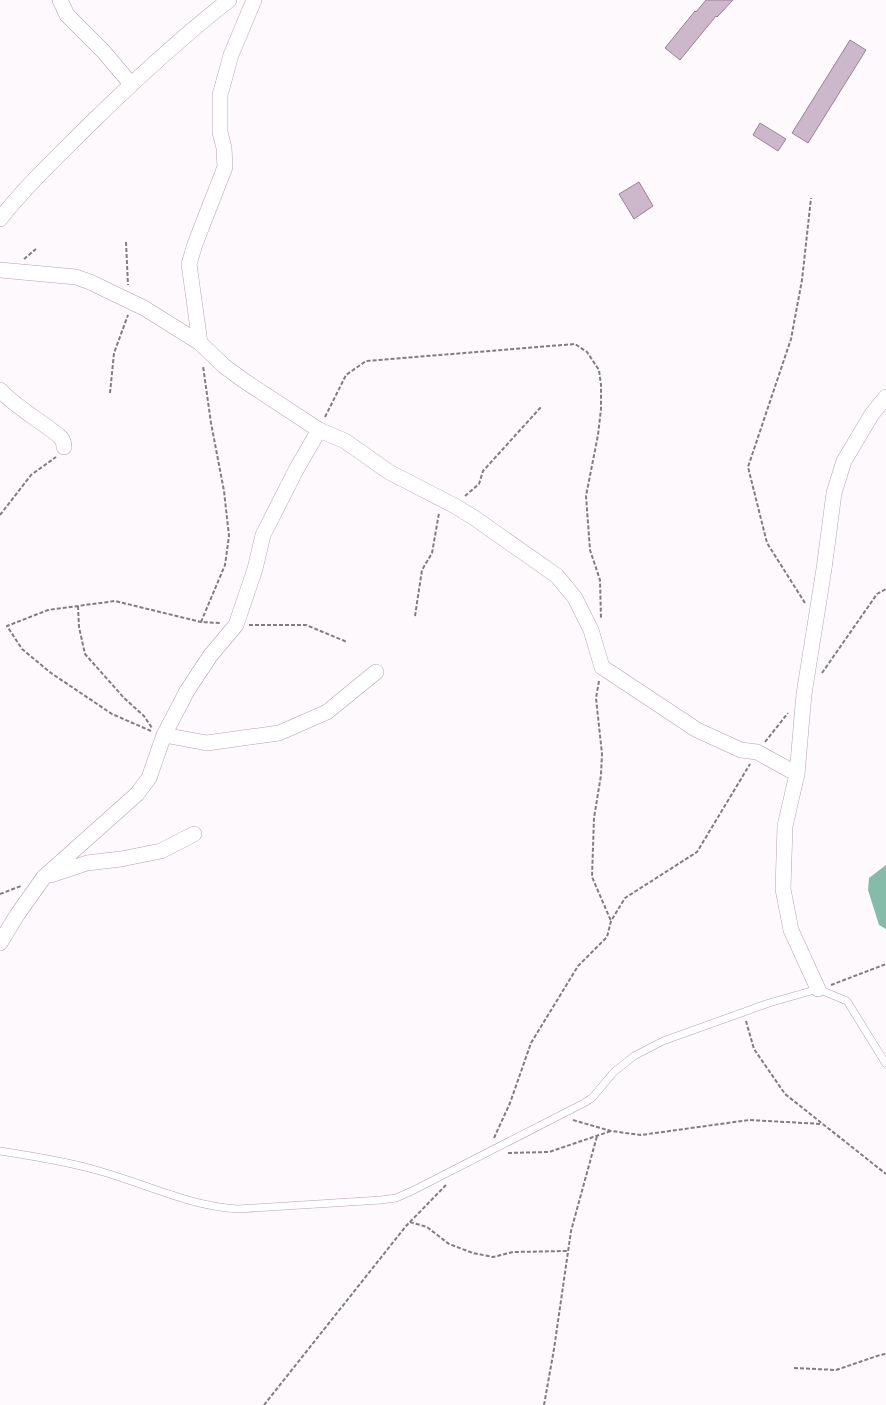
<svg xmlns="http://www.w3.org/2000/svg" width="886" height="1405" font-family="'DM Sans',sans-serif">
<rect width="100%" height="100%" fill="#fef9fd"/>
<path fill="#85bba9" d="M886,865V929L879,925L868,890L869,878Z"/>
<path fill="#ccb7cb" stroke="#978396" d="M706,0H733L717,17L716,16L680,60L665,48L695,11L696,12Z
M850,40L866,50L808,143L792,133Z
M760,123L786,139L778,151L753,135Z
M639,182L653,206L634,219L619,194Z"/>
<g fill="none" stroke-linecap="round" stroke-linejoin="round">
<g stroke="#b6a2b5" stroke-width="8">
<path id="lane" d="M0,1151C32,1156 65,1161 96,1170C144,1183 188,1206 238,1209L381,1200L396,1198L412,1191L584,1103L592,1098L614,1072L634,1056L663,1041L769,1003L818,989L847,1001L886,1064"/>
</g>
<g stroke="#b6a2b5" stroke-width="16">
<path id="street" d="M60,0L67,15L103,51L131,84
M0,219C26,186 58,156 88,126C133,82 179,39 229,0
M0,270L76,277L90,282L144,308L200,343L224,366L243,380L319,430L345,441L389,472L455,506L473,517L557,576L575,598L591,630L602,667L697,730L741,750L757,752L797,774
M200,343L189,264L195,244L225,167L224,148L220,132V95L231,55L254,0
M0,390C18,409 40,420 59,436C63,439 64,443 64,447
M164,735L207,743L279,733L327,712L376,672
M51,875L87,863L121,859L161,851L194,834
M0,943L17,915L44,877L137,794L149,778L164,735L187,691L210,656L236,625L255,569L263,535L296,470L319,430
M818,989L791,930L783,889L785,826L797,774L804,694L824,569L834,493L844,461L872,414L886,397"/>
</g>
<path stroke="#827c81" stroke-width="2" stroke-dasharray="4 2" stroke-linecap="butt" d="M126,242L128,285
M24,259L36,249
M110,393L114,353L128,315
M325,417L346,375L366,361L575,344L587,352L599,370L601,385V409L598,435L586,496L590,550L600,580L601,619
M465,496L479,484L483,471L541,407
M0,515L31,475L56,457
M805,603L767,543L748,467L791,339L802,280L811,198
M78,606L79,627L85,654L124,698L144,716L152,728
M415,616L422,570L432,553L439,513
M201,622L225,565L229,536L224,491L211,423L203,366
M249,625H306L347,642
M822,673L877,594L886,589
M599,681L596,698L602,754L601,775L594,818L592,877L611,921
M151,731L112,714L51,673L22,649L7,626L48,610L115,601L201,622L221,623
M765,742L788,713
M0,894L21,886
M831,985L886,964
M746,1021L754,1049L785,1094L886,1174
M573,1120L611,1131L641,1135L749,1120L822,1124
M494,1138L510,1103L531,1043L578,966L607,937L611,921L625,898L697,852L750,764
M508,1153L549,1152L611,1131
M410,1222L427,1227L449,1244L473,1253L493,1257L513,1252L567,1251
M794,1368L836,1370L880,1355L886,1354
M264,1405L406,1226L446,1185
M544,1405L554,1349L571,1231L597,1136"/>
<use href="#lane" stroke="#fff" stroke-width="7"/>
<use href="#street" stroke="#fff" stroke-width="15"/>
</g>
</svg>
